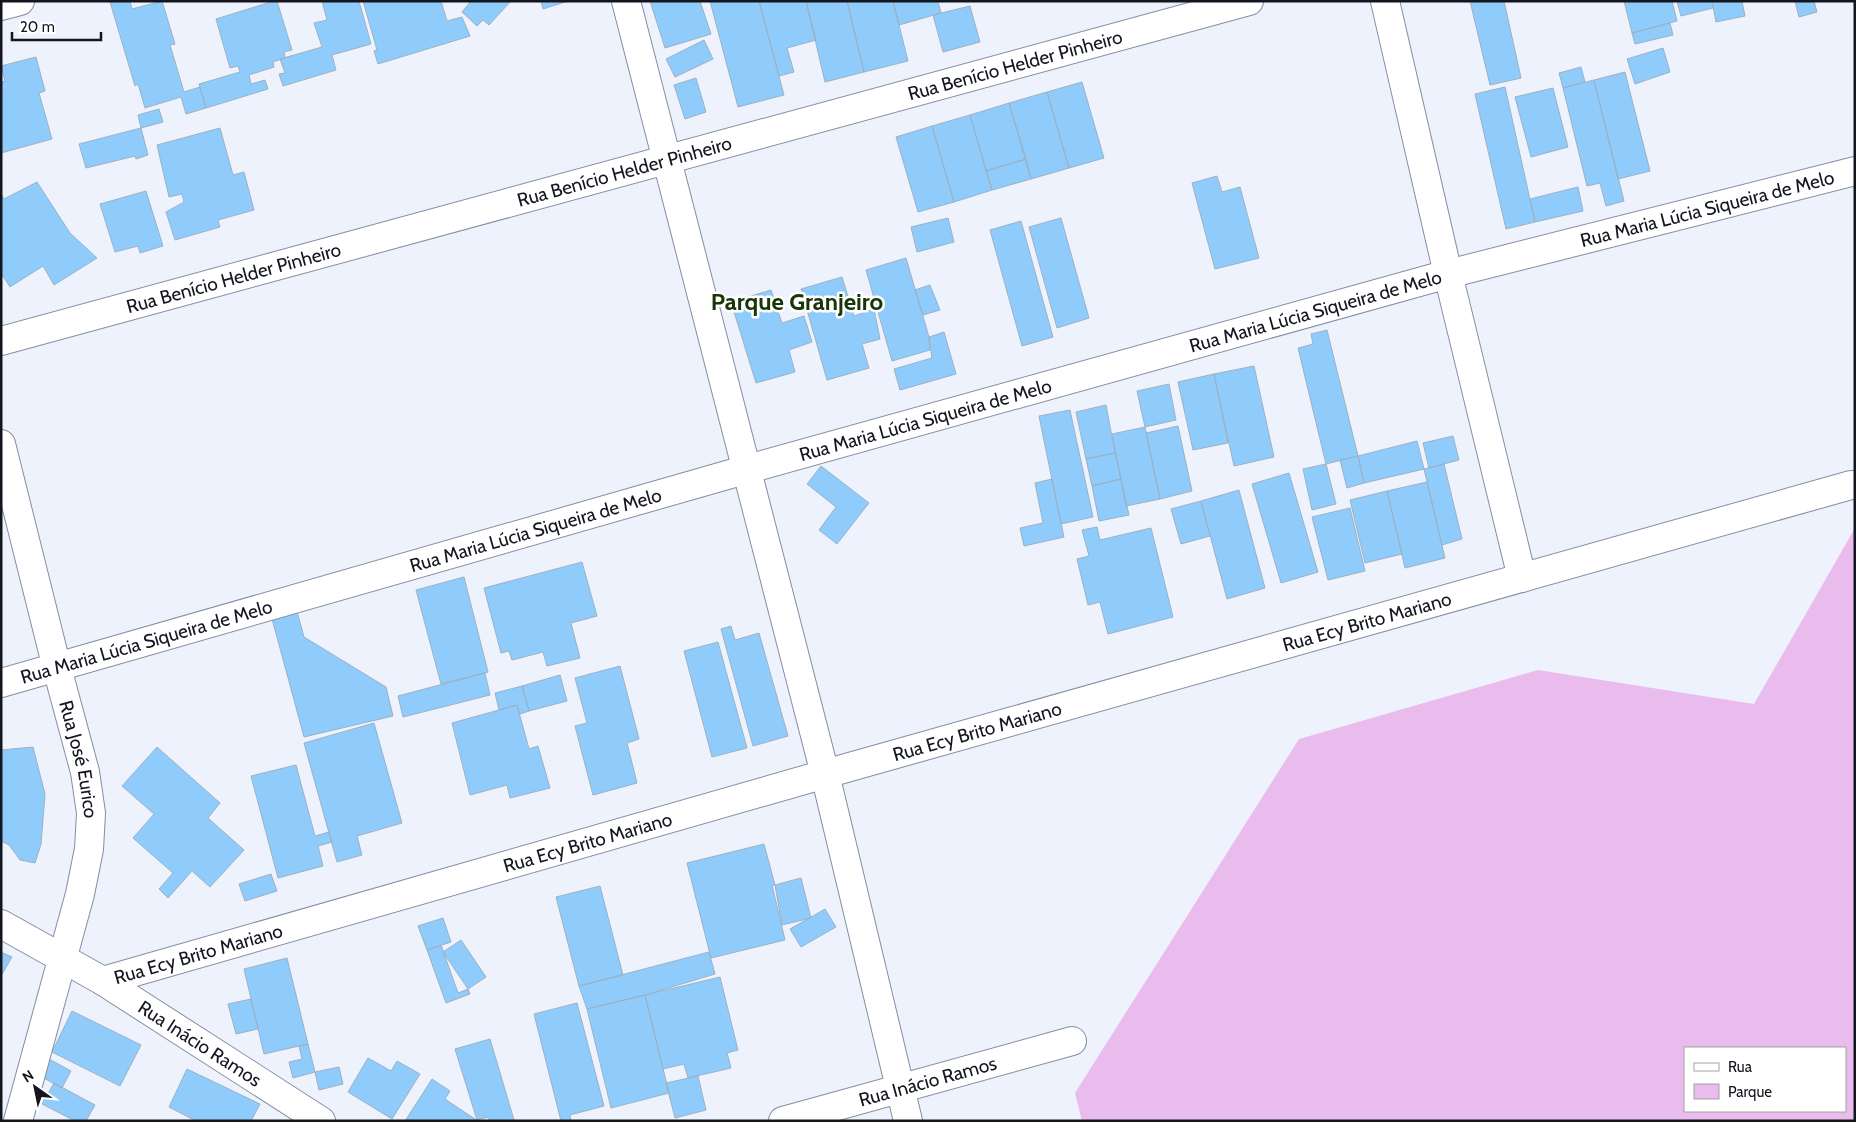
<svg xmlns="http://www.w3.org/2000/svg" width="1856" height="1122" font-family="Cabin,sans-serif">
<rect width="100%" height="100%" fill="#eef2fc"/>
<path fill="#eabbed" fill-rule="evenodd" d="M1855,528V1121H1082L1075,1093L1299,739L1538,670L1754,704ZM1685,1048H1845V1111H1685Z"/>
<path fill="#90ccfb" stroke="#9bb1c3" d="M130,1L132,9L162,1L175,44L170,45L184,92L200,87L206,108L186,114L181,97L145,108L138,84L135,86L110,2Z
M274,1H277L292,50L284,52L285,58L273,62L274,67L249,75L251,84L265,80L268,89L206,108L199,84L240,72L238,66L230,68L216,19Z
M322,1H359L371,44L332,55L336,70L283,86L279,74L285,73L280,59L322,47L314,23L327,20Z
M363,1H441L447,21L462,17L470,36L378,64L374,51L377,50Z
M511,1L489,25L483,20L477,26L462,12L471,1Z
M541,1H568L543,9Z
M650,1H700L711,34L665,48Z
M710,1H759L784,95L738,107Z
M759,1H806L816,40L787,48L794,72L779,76Z
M806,1H847L864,72L825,82Z
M847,1H893L908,61L864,72Z
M893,1H938L941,13L899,25Z
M1470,1H1504L1521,78L1490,85Z
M1624,1H1672L1677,21L1632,33Z
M1677,1H1712L1713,8L1681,16Z
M1712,1H1742L1745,16L1716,22Z
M1795,1H1814L1817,12L1799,17Z
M970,6L980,42L943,52L933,15Z
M1670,23L1673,35L1635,44L1632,33Z
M704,40L713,59L675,77L666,59Z
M1663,48L1670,72L1635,84L1627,59Z
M36,57L45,91L39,93L52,139L1,153V82L5,81L1,66Z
M1581,67L1585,82L1563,88L1559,73Z
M1625,72L1650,171L1618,179L1594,80Z
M696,78L706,112L685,119L674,85Z
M1594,80L1624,201L1606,206L1600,183L1587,186L1563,88Z
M1082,82L1104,158L1069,168L1047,92Z
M1505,87L1535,222L1506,229L1475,94Z
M1553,88L1568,147L1531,157L1515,97Z
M1047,92L1069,168L1031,179L1009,103Z
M1009,103L1026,159L986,171L970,115Z
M159,109L163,122L141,128L138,115Z
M970,115L992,190L954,202L932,126Z
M932,126L954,202L918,212L896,137Z
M141,128L148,155L136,159L135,156L86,168L79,144Z
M220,128L233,175L244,172L254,210L218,220L220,227L175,240L166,212L184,202L182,194L169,197L157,145Z
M1026,159L1031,179L992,190L986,171Z
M1217,176L1222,192L1240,187L1259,258L1215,269L1192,183Z
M37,182L70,233L97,258L54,285L43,266L10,287L1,273V194L4,199Z
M1578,187L1583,211L1535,222L1530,199Z
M146,191L163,246L140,253L138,246L115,252L100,204Z
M948,218L954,242L917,252L911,227Z
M1061,218L1089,318L1057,328L1029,227Z
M1021,221L1053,337L1022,346L990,230Z
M906,258L929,337L930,350L892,361L866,270Z
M842,277L854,316L874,309L880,339L862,344L869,368L827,380L801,289Z
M930,285L940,310L923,315L915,290Z
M771,290L782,323L804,316L812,342L789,350L795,372L756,383L731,302Z
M1327,330L1358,456L1326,464L1298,348L1313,344L1311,334Z
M944,332L956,374L900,390L894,369L932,358L929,337Z
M1254,366L1274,457L1234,466L1214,374Z
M1214,374L1228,443L1193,450L1178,382Z
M1169,384L1176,420L1145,427L1137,391Z
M1106,405L1115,453L1086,459L1076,412Z
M1070,410L1093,517L1061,524L1039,416Z
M1178,426L1192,491L1160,499L1146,433Z
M1145,427L1160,499L1126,506L1112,434Z
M1453,436L1459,460L1429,468L1423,443Z
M1417,441L1424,469L1364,483L1358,456Z
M1115,453L1121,479L1092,486L1086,459Z
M1358,456L1364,483L1347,488L1340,460Z
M1326,464L1336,504L1312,510L1303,469Z
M1444,464L1462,539L1442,545L1424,469Z
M821,466L869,503L837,544L819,530L836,507L807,484Z
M1289,473L1318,572L1281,583L1252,484Z
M1052,479L1064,537L1024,546L1020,528L1043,523L1035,483Z
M1121,479L1129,515L1099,521L1092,486Z
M1427,482L1445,558L1405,568L1387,491Z
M1239,490L1265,588L1227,599L1201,501Z
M1387,491L1402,554L1365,563L1350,500Z
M1201,501L1210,536L1181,544L1171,509Z
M1350,508L1365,571L1328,580L1312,517Z
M1097,527L1100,540L1151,528L1173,617L1108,634L1100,602L1088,605L1077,559L1089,556L1082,530Z
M582,562L597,616L571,623L580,658L547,666L543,652L512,660L509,651L501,653L484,588Z
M464,577L488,672L441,684L416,590Z
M296,608L304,637L386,687L393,716L304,737L271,615Z
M731,626L735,640L759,633L788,736L753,746L721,629Z
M718,642L747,748L712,757L684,651Z
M620,666L639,739L627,743L637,783L593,795L575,726L587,723L575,678Z
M485,673L490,695L403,717L398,696Z
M560,675L567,701L529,711L522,686Z
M522,686L529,711L520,714L517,705L499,710L495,693Z
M517,705L529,749L538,746L550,788L510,798L507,785L470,795L452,723Z
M374,723L402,823L357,836L362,855L337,862L304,743Z
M33,747L45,794L41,844L35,863L20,860L9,845L1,841V750Z
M157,747L220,803L208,818L244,850L210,887L192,871L168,898L159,889L173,873L133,838L154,814L122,786Z
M296,765L315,836L329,832L332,842L318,846L323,866L278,878L251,776Z
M764,844L775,885H772L785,940L711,958L687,863Z
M271,874L277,891L245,901L239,884Z
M801,878L811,918L782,925L775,885Z
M600,886L623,975L579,986L556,897Z
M825,909L836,927L801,947L790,929Z
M443,918L451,942L427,950L418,926Z
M461,940L486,977L468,989L443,952Z
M441,945L458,993L468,989L470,994L446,1003L427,950Z
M1,952L12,957L1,976Z
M709,952L715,974L645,995L587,1009L579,986Z
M287,958L308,1044L264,1054L244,969Z
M720,977L738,1050L727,1053L731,1068L688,1078L684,1064L663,1069L645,995Z
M645,995L669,1093L611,1108L587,1009Z
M251,999L258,1029L236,1034L228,1004Z
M577,1003L604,1106L570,1115L571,1121H561L534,1014Z
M72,1011L141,1045L120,1086L52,1052Z
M490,1039L514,1120L512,1121H489V1117L477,1120L455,1049Z
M308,1044L315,1072L293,1078L289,1062L302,1059L299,1046Z
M368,1058L391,1071L397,1061L420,1074L392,1119L348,1092Z
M49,1059L71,1071L62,1088L40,1076Z
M339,1067L343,1084L319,1090L315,1072Z
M187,1069L260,1104L251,1121H196L169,1107Z
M698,1076L706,1110L675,1118L666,1083Z
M432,1079L450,1091L445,1099L478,1121H405Z
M54,1083L95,1105L86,1121H75L42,1104Z"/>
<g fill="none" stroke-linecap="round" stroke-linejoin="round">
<g stroke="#858da4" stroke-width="30">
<g id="street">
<path d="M626,1L825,774L908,1121"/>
<path d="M1385,1L1448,274L1522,578"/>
<path d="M1,6L20,1"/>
<path id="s1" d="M1,341L1249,1"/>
<path id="s2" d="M1,444L57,668L85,772L91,813L89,849L80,894L18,1121"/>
<path id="s3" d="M1,683L748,469L1448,274L1855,171"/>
<path id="s4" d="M1,924L103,981L321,1121"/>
<path id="s5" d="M103,981L825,774L1851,485"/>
<path id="s6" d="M783,1121L1072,1041"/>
</g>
</g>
<use href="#street" stroke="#fff" stroke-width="28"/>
</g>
<g text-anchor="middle" stroke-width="5" stroke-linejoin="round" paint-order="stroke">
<g font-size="19" fill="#13161f" stroke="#fff">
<text dy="7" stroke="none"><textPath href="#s1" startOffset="1051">Rua Benício Helder Pinheiro</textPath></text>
<text dy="7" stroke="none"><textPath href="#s1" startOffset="646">Rua Benício Helder Pinheiro</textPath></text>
<text dy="7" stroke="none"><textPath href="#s3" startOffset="1771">Rua Maria Lúcia Siqueira de Melo</textPath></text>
<text dy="7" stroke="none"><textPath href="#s1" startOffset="241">Rua Benício Helder Pinheiro</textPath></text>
<text dy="7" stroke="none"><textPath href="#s3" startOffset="1366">Rua Maria Lúcia Siqueira de Melo</textPath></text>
<text dy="7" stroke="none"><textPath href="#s3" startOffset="961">Rua Maria Lúcia Siqueira de Melo</textPath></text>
<text dy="7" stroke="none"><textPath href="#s3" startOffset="556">Rua Maria Lúcia Siqueira de Melo</textPath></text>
<text dy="7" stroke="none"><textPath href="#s5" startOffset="1314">Rua Ecy Brito Mariano</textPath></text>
<text dy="7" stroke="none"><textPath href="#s3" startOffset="151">Rua Maria Lúcia Siqueira de Melo</textPath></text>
<text dy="7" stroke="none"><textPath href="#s5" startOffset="909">Rua Ecy Brito Mariano</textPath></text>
<text dy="7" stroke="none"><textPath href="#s2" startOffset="325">Rua José Eurico</textPath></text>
<text dy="7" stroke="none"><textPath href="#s5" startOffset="504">Rua Ecy Brito Mariano</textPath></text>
<text dy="7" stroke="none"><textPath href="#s5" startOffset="99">Rua Ecy Brito Mariano</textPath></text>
<text dy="7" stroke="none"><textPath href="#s4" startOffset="232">Rua Inácio Ramos</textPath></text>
<text dy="7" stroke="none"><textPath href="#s6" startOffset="150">Rua Inácio Ramos</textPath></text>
</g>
<g font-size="24" font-weight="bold" fill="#193606" stroke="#fff">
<text x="797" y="310">Parque Granjeiro</text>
</g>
</g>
<rect width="1856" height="1122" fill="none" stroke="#13161f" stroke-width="5"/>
<rect x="1684" y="1047" width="162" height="65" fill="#ffffff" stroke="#a1a2a5"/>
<rect x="1694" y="1063" width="25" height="8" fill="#ffffff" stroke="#a1a2a5"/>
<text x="1728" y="1072" font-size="15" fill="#13161f">Rua</text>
<rect x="1694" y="1084" width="25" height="15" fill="#eabbed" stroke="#a1a2a5"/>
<text x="1728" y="1097" font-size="15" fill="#13161f">Parque</text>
<g transform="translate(35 1087) rotate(327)" stroke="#ffffff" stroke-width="4" paint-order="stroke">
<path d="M0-4L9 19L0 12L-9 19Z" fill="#13161f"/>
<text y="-8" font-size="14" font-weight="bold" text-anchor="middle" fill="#13161f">N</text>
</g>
<path d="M12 32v8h89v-8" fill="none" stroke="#13161f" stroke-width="2.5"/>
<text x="20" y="32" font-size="15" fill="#13161f" stroke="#ffffff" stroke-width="4" paint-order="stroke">20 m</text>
</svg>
